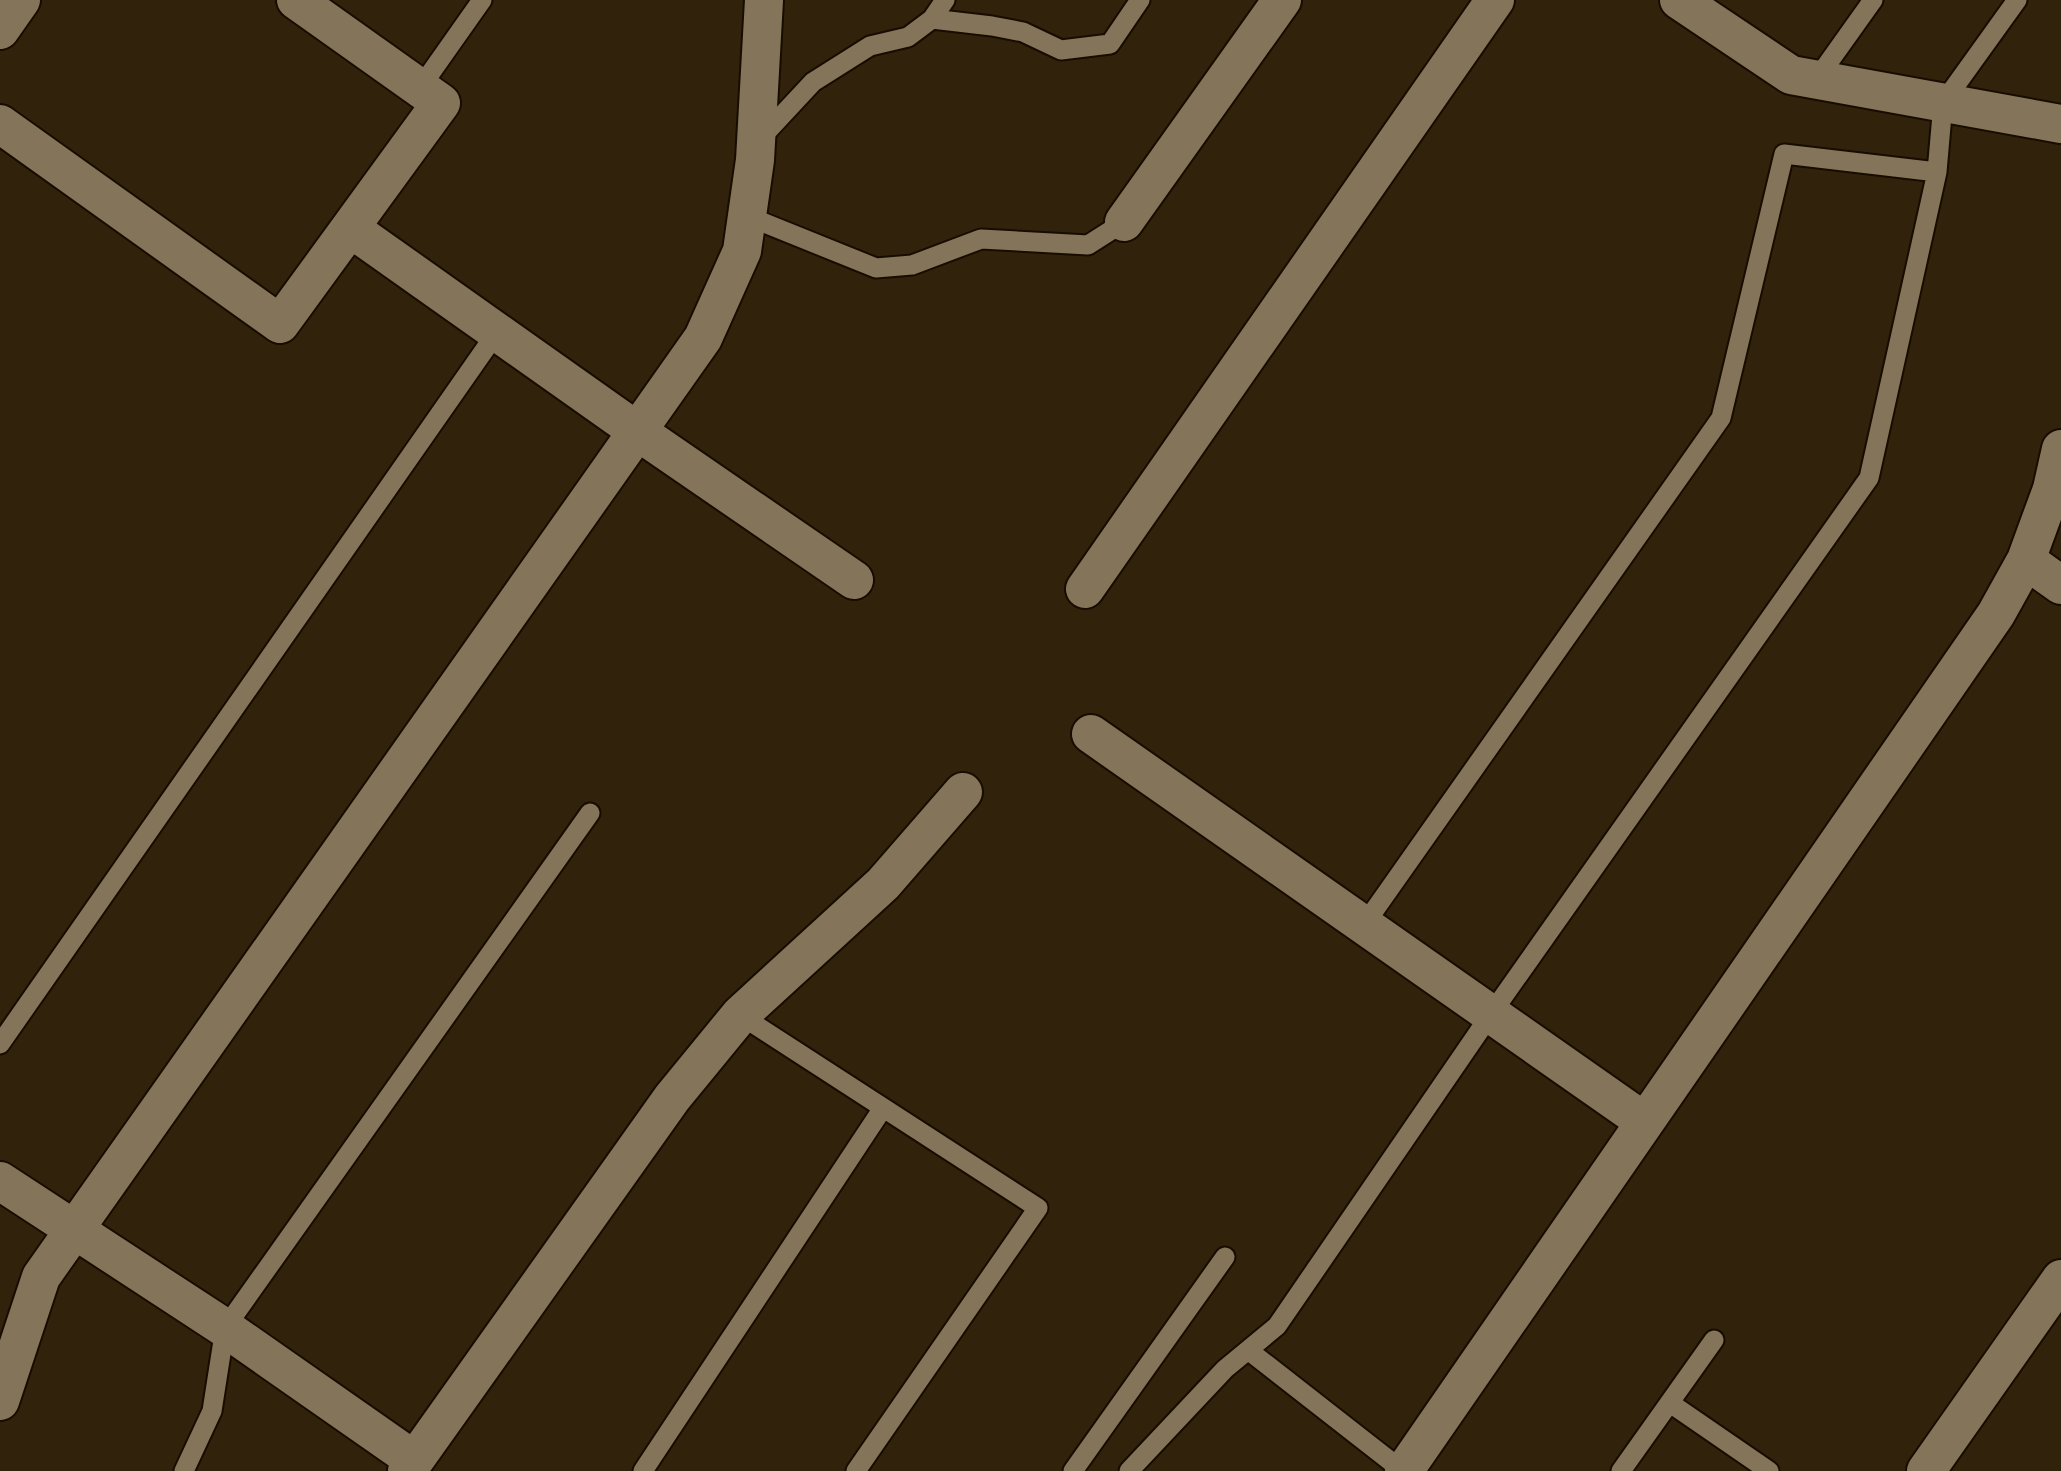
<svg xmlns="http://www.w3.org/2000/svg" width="2061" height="1471" font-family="Helvetica,sans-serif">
<rect width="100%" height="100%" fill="#31230b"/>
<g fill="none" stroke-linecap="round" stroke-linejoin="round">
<g stroke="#180c00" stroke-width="23">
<path id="service" d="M932,19L992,26L1023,32L1061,50L1110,44L1140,0
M1816,80L1873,0
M420,88L482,0
M759,140L813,82L870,46L908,37L932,19L945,0
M747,216L876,268L912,265L981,239L1088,245L1124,222
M1364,925L1721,418L1784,154L1937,172
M740,1015L1038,1208L856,1471
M0,1044L497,332
M1248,1350L1403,1471
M1670,1403L1769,1471
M184,1471L212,1411L225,1328L590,813
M643,1471L883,1108
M1073,1471L1225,1257
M1129,1471L1225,1369L1277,1326L1491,1014L1869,478L1937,172L1943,103L2017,0
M1621,1471L1714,1340"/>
</g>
<g stroke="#180c00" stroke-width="42">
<path id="minor" d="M1679,0L1791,75L2061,124
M0,30L21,0
M0,124L280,324L441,103L296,0
M1124,222L1282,0
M350,228L637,431L854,580
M2026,560L2061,585
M1085,589L1495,0
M1091,734L1645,1122
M0,1181L225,1328L414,1460
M0,1401L41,1277L703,338L742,251L755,160L764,0
M407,1471L672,1098L740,1015L883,884L963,792
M1404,1471L1996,614L2026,560L2052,489L2061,449
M1926,1471L2061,1279"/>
</g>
<use href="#service" stroke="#84745a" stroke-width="19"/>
<use href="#minor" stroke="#84745a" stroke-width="38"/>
</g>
</svg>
